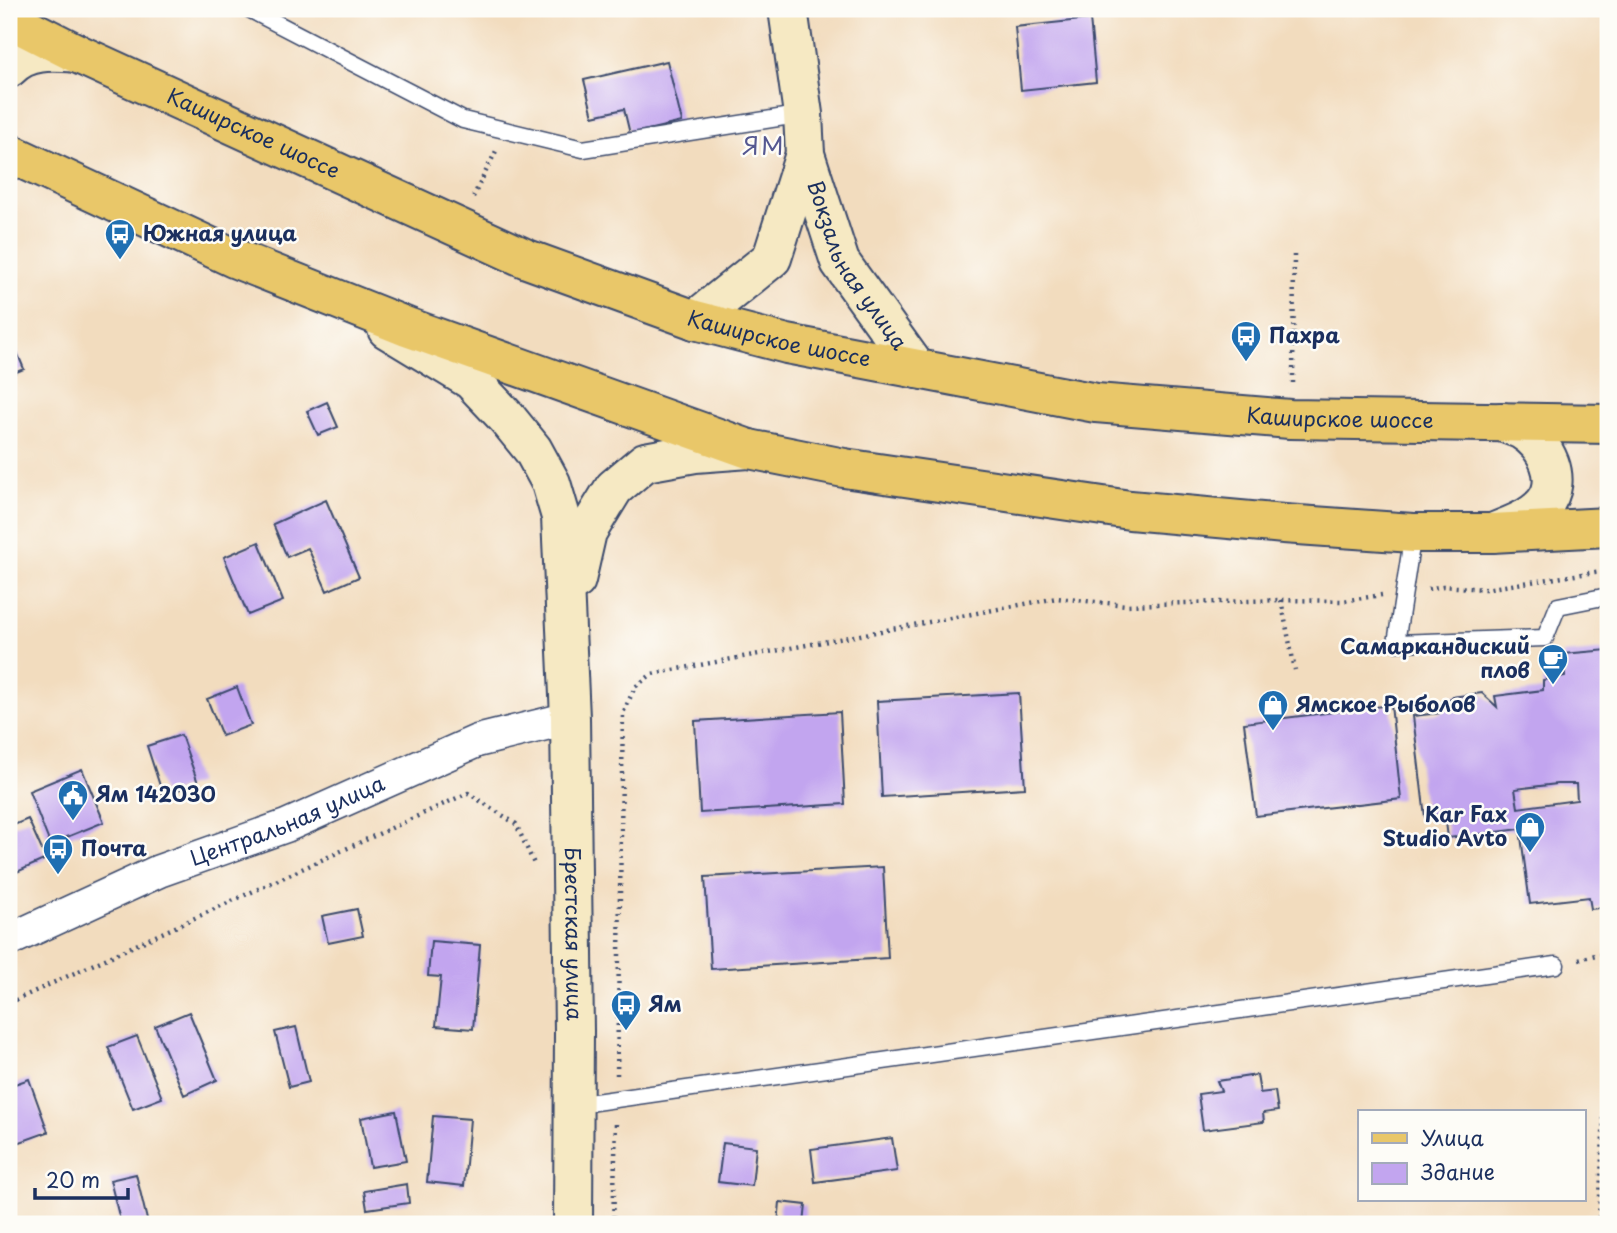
<svg xmlns="http://www.w3.org/2000/svg" width="1617" height="1233" font-family="'Playpen Sans',sans-serif">
<rect width="100%" height="100%" fill="#fdfcf7"/>
<filter id="ink" filterUnits="userSpaceOnUse"><feTurbulence type="fractalNoise" baseFrequency=".0143" numOctaves="2"/><feDisplacementMap in="SourceGraphic" scale="14" xChannelSelector="R" yChannelSelector="G"/><feConvolveMatrix kernelMatrix="1 2 1 2 8 2 1 2 1" color-interpolation-filters="sRGB"/></filter>
<filter id="wash" filterUnits="userSpaceOnUse"><feTurbulence type="fractalNoise" baseFrequency=".00686" numOctaves="4" result="noise"/><feDisplacementMap in="SourceGraphic" scale="28" xChannelSelector="R" yChannelSelector="G"/><feGaussianBlur stdDeviation="1.57" result="paint"/><feColorMatrix in="noise" values="0 0 0 0 0 0 0 0 0 0 0 0 0 0 0 0 0 1.4 0 .05"/><feComposite in="paint" operator="in"/></filter>
<g filter="url(#wash)">
<rect width="100%" height="100%" fill="#f2dcbe"/>
<g id="blocks">
<path fill="#c2a5ef" fill-rule="evenodd" d="M1090,19L1096,82L1021,90L1015,27Z
M667,61L682,122L630,134L624,109L593,116L584,80Z
M9,290L16,309L9,312Z
M9,333L24,369L9,375Z
M327,402L338,427L318,435L307,411Z
M326,500L359,577L327,591L308,548L287,557L273,524Z
M259,542L283,601L248,615L224,557Z
M1608,650V907L1591,909L1589,897L1530,904L1520,829L1448,838L1445,814L1425,817L1413,716L1440,713L1452,697L1482,693L1497,707L1495,696L1543,690V680L1565,676L1563,654ZM1557,784H1576L1577,800L1518,808L1515,789Z
M237,687L251,725L222,736L207,699Z
M1019,693L1025,788L882,797L877,701Z
M1391,705L1401,799L1256,816L1244,723Z
M840,712L845,804L700,813L695,721Z
M181,735L198,783L163,795L147,746Z
M82,769L104,822L50,844L29,791Z
M28,819L46,859L17,872L9,853V827Z
M883,867L888,958L711,969L705,877Z
M357,909L363,936L328,943L322,916Z
M431,941L480,945L473,1029L436,1026L441,977L428,976Z
M189,1012L217,1080L184,1095L155,1026Z
M296,1027L309,1082L289,1087L275,1032Z
M137,1036L162,1098L133,1109L108,1047Z
M1257,1075L1260,1093L1275,1091L1278,1111L1263,1113L1264,1122L1203,1130L1198,1094L1221,1091L1217,1081Z
M29,1079L48,1132L12,1145L9,1136V1086Z
M396,1111L406,1161L370,1167L361,1118Z
M433,1116L470,1119L464,1186L427,1182Z
M892,1138L897,1171L815,1182L811,1149Z
M723,1143L756,1147L752,1186L718,1182Z
M136,1174L148,1224H121L110,1180Z
M407,1184L409,1203L367,1209L364,1191Z
M780,1202L806,1205L804,1224H778Z"/>
</g>
</g>
<g filter="url(#ink)">
<use href="#blocks" fill-opacity="0" stroke="#3b496c" stroke-width="2"/>
<g fill="none" stroke-linecap="round" stroke-linejoin="round">
<g stroke="#3b496c" stroke-width="19">
<path id="lane" d="M249,9L463,120L583,149L803,114
M1413,533L1396,643L1545,638L1558,606L1608,596
M574,1105L1556,965"/>
</g>
<g stroke="#3b496c" stroke-width="35">
<g id="street">
<path id="s1" d="M9,940L159,871L286,826L477,741L570,718"/>
</g>
</g>
<g stroke="#3b496c" stroke-width="42">
<g id="secondary">
<path id="s2" d="M788,9L803,114L805,154L840,262L917,369"/>
<path d="M9,68C27,49 52,51 76,53"/>
<path d="M695,320L772,258L805,154"/>
<path id="s3" d="M387,329L471,380L507,418L533,450L551,483L561,517L570,718L574,1031L573,1224"/>
<path d="M1492,533C1510,526 1531,519 1544,504C1564,480 1546,444 1522,430C1516,427 1508,425 1502,422"/>
<path d="M576,580L587,532L614,488L645,462L695,453L749,449"/>
</g>
</g>
<g stroke="#3b496c" stroke-width="42">
<g id="primary">
<path id="s4" d="M9,19L76,53L527,259L695,320L787,344L1096,403L1290,419L1608,424"/>
<path d="M9,153L234,258L407,327L749,449L844,468L1130,510L1284,524L1413,533H1492L1608,527"/>
</g>
</g>
<path stroke="#3b496c" stroke-width="4.5" stroke-dasharray="2 5" stroke-linecap="butt" d="M473,197L496,151
M1293,383L1294,253
M1428,589L1443,586L1485,589L1608,570
M1281,600L1295,670
M1579,959L1608,952
M9,1003L468,793L516,824L535,866
M617,1075L623,713L635,687L652,674L1057,598L1126,605L1281,600L1343,601L1382,595
M613,1224L616,1123
M1596,1224L1599,1217L1606,1072L1608,1065"/>
<use href="#lane" stroke="#fff" stroke-width="16"/>
<use href="#street" stroke="#fff" stroke-width="32"/>
<use href="#secondary" stroke="#f6e9c3" stroke-width="38"/>
<use href="#primary" stroke="#e9c769" stroke-width="38"/>
</g>
</g>
<defs>
<g id="bus-pin" transform="scale(1.575)"><path d="M0 17L-7.5 6A9.5 9.5 0 1 1 7.5 6Z" fill="#1f6fb2" stroke="#fdfcf7"/><path d="M-5-6H5V4H4V6H2V4H-2V6H-4V4H-5ZM-3.5-4V0h7V-4ZM-3.5 1.2v1.5H-2V1.2ZM2 1.2v1.5H3.5V1.2Z" fill="#fff"/></g>
<g id="cafe-pin" transform="scale(1.575)"><path d="M0 17L-7.5 6A9.5 9.5 0 1 1 7.5 6Z" fill="#1f6fb2" stroke="#fdfcf7"/><path d="M-5.5-4.5H6V0H3Q3 3.5 0 3.5H-2.5Q-5.5 3.5-5.5 0ZM3-3.2v2h1.7v-2ZM-6 4.5H4V6H-6Z" fill="#fff"/></g>
<g id="shop-pin" transform="scale(1.575)"><path d="M0 17L-7.5 6A9.5 9.5 0 1 1 7.5 6Z" fill="#1f6fb2" stroke="#fdfcf7"/><path d="M-5-2.5h2.3a2.7 3.5 0 0 1 5.4 0H5L5.5 6h-11ZM-1.5-2.5h3a1.5 2.3 0 0 0-3 0Z" fill="#fff"/></g>
<g id="civic-pin" transform="scale(1.575)"><path d="M0 17L-7.5 6A9.5 9.5 0 1 1 7.5 6Z" fill="#1f6fb2" stroke="#fdfcf7"/><path d="M-.6-6.5H3V-4.5H.6V-3L4-1V1h2V6H-6V1h2V-1L-.6-3ZM-1.2 2.5V6h2.4V2.5Z" fill="#fff"/></g>
</defs>
<g fill-rule="evenodd">
<use href="#bus-pin" x="120" y="234"/>
<use href="#bus-pin" x="1246" y="336"/>
<use href="#cafe-pin" x="1553" y="659"/>
<use href="#shop-pin" x="1273" y="705"/>
<use href="#civic-pin" x="73" y="795"/>
<use href="#shop-pin" x="1530" y="827"/>
<use href="#bus-pin" x="58" y="849"/>
<use href="#bus-pin" x="626" y="1005"/>
</g>
<g text-anchor="middle" stroke-width="5" stroke-linejoin="round" paint-order="stroke">
<g font-size="21" fill="#1b2f5e" stroke="#fdfcf7">
<text dy="7" stroke="none"><textPath href="#s4" startOffset="270">Каширское шоссе</textPath></text>
<text dy="7" stroke="none"><textPath href="#s2" startOffset="270">Вокзальная улица</textPath></text>
<text dy="7" stroke="none"><textPath href="#s4" startOffset="836">Каширское шоссе</textPath></text>
<text dy="7" stroke="none"><textPath href="#s4" startOffset="1404">Каширское шоссе</textPath></text>
<text dy="7" stroke="none"><textPath href="#s1" startOffset="303">Центральная улица</textPath></text>
<text dy="7" stroke="none"><textPath href="#s3" startOffset="682">Брестская улица</textPath></text>
</g>
<g font-size="21" font-weight="bold" fill="#1b2f5e" stroke="#fdfcf7" text-anchor="start">
<text x="143" y="241">Южная улица</text>
<text x="1269" y="343">Пахра</text>
<text x="1530" y="654" text-anchor="end">Самаркандиский<tspan x="1530" dy="24">плов</tspan></text>
<text x="1296" y="712">Ямское Рыболов</text>
<text x="96" y="802">Ям 142030</text>
<text x="1507" y="822" text-anchor="end">Kar Fax<tspan x="1507" dy="24">Studio Avto</tspan></text>
<text x="81" y="856">Почта</text>
<text x="649" y="1012">Ям</text>
</g>
<g font-size="24" letter-spacing="2" fill="#555891" stroke="#fdfcf7">
<text x="764" y="155">ЯМ</text>
</g>
</g>
<rect width="1617" height="1233" fill="none" stroke="#fdfcf7" stroke-width="35"/>
<rect x="1358" y="1110" width="228" height="91" fill="#fdfcf7" stroke="#a3aaba" stroke-width="2"/>
<rect x="1372" y="1133" width="35" height="10" fill="#e9c769" stroke="#a3aaba" stroke-width="2"/>
<text x="1421" y="1146" font-size="21" fill="#1b2f5e">Улица</text>
<rect x="1372" y="1163" width="35" height="21" fill="#c2a5ef" stroke="#a3aaba" stroke-width="2"/>
<text x="1421" y="1180" font-size="21" fill="#1b2f5e">Здание</text>
<path d="M35 1188v10h93v-10" fill="none" stroke="#1b2f5e" stroke-width="3.5"/>
<text x="46" y="1188" font-size="21" fill="#1b2f5e" stroke="#fdfcf7" stroke-width="5" paint-order="stroke">20 m</text>
</svg>
